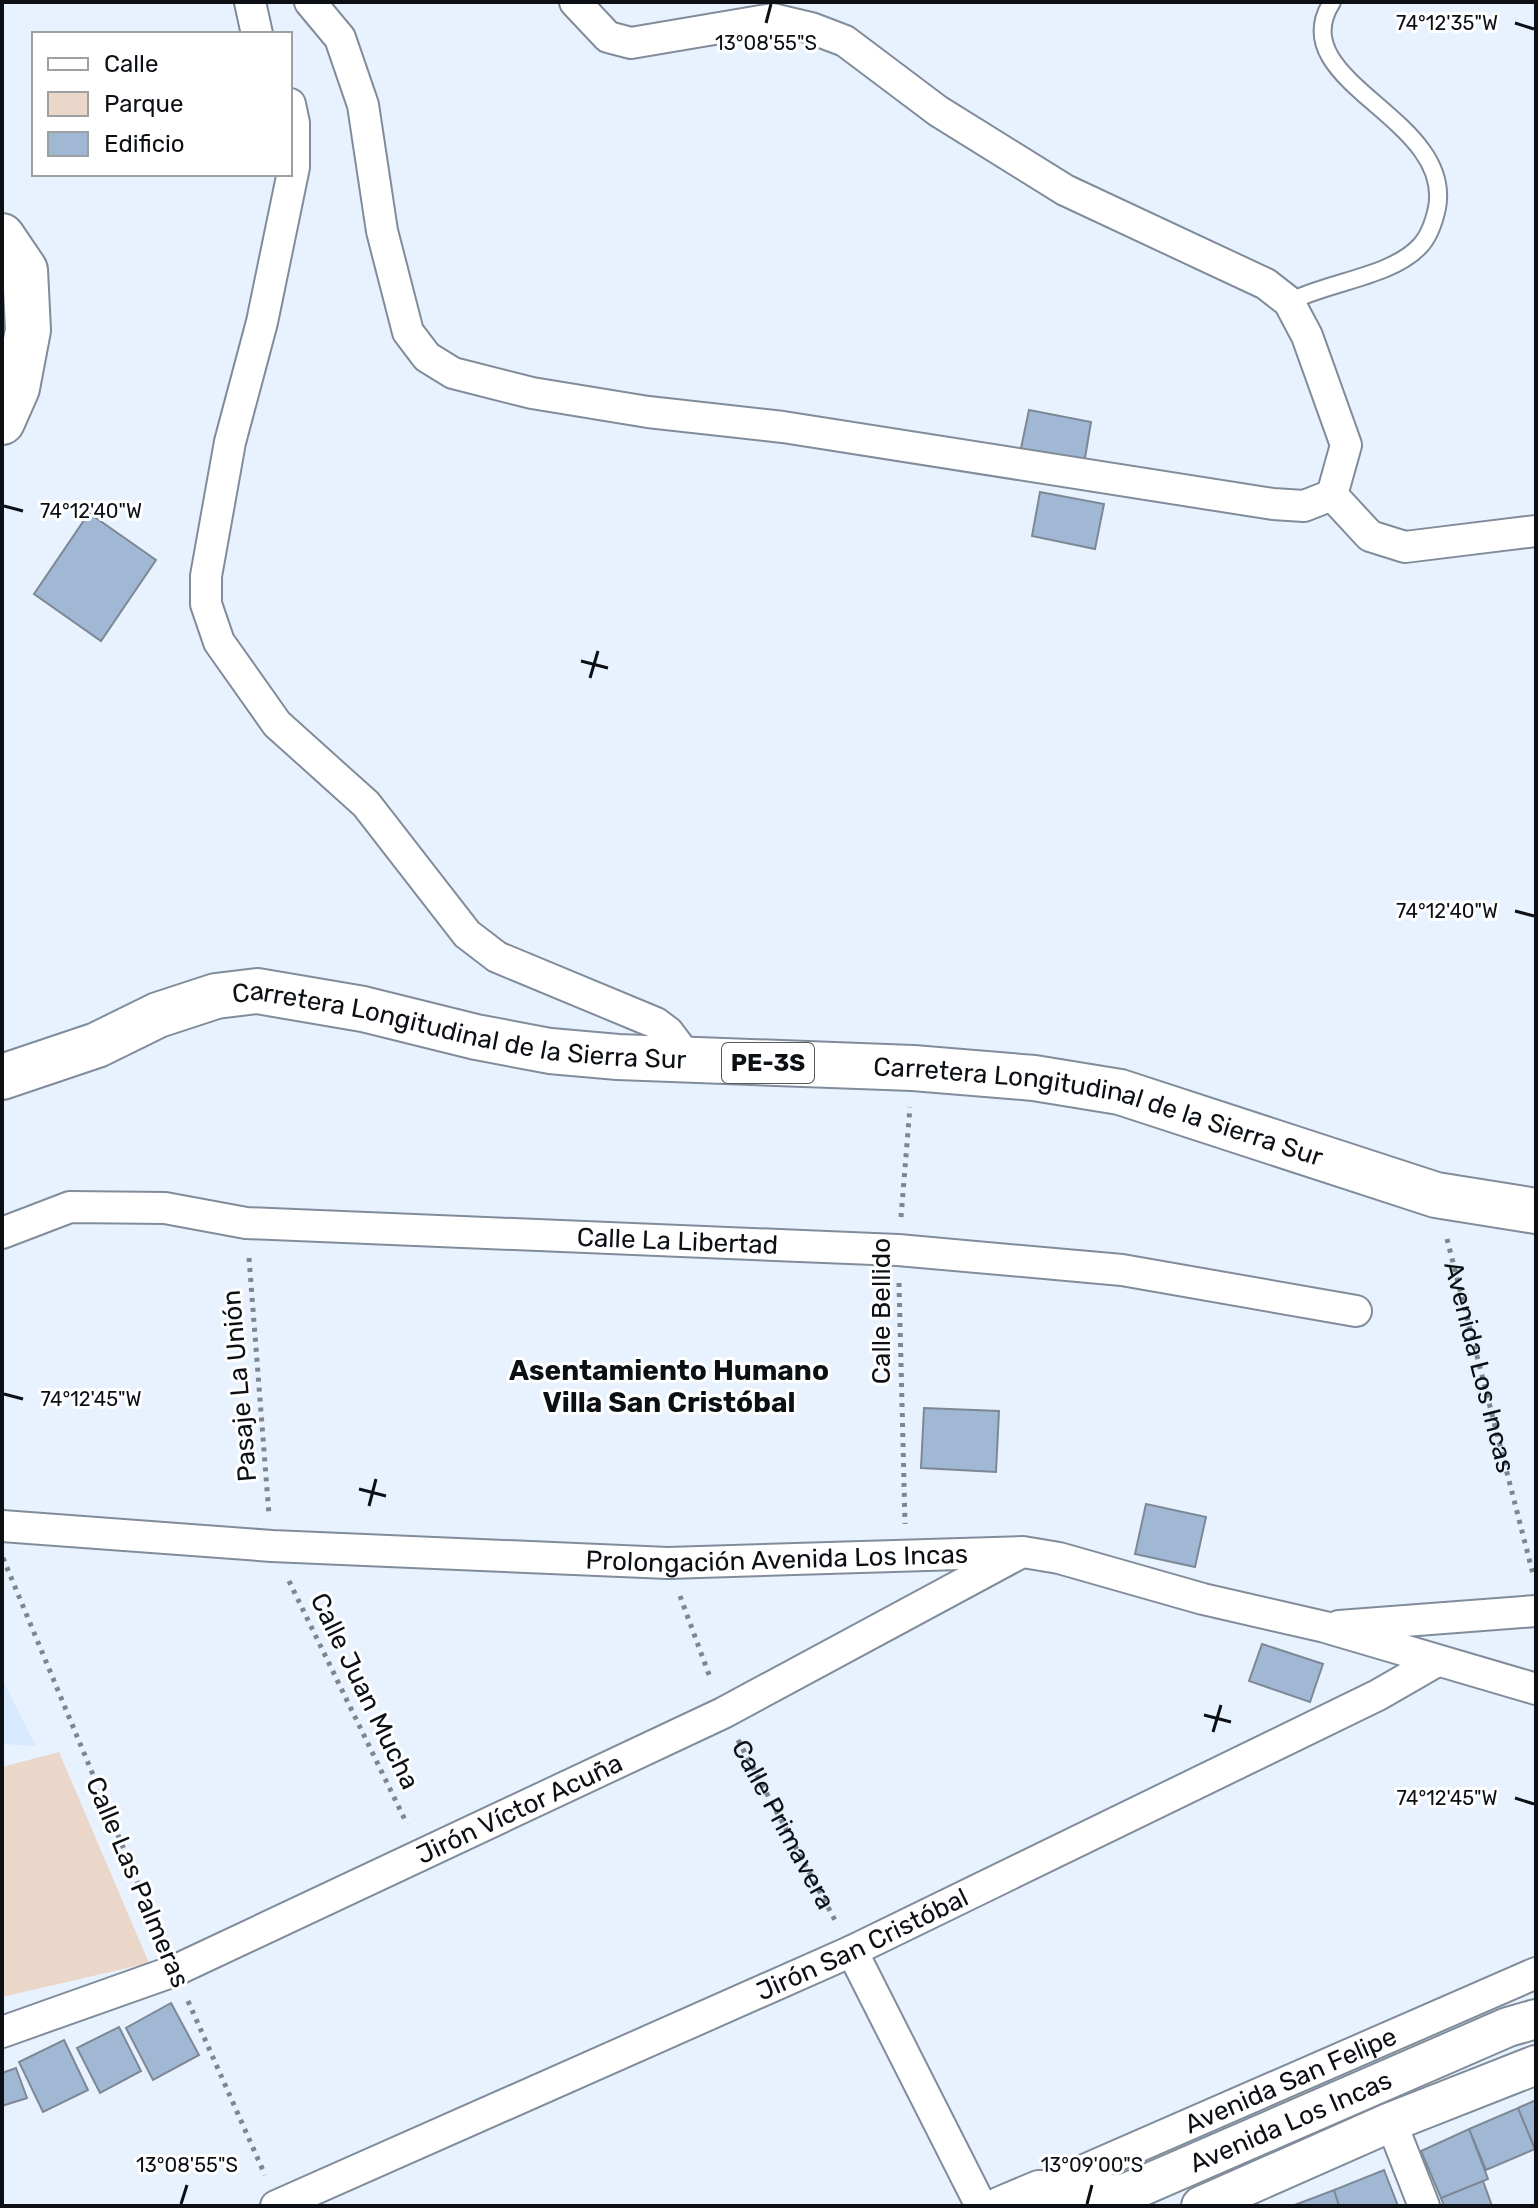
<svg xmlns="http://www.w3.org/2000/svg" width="1538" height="2208" font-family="Rubik,sans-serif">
<rect width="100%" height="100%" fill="#e8f2fe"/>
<path fill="#d8eaff" d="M2,1679L36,1746L2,1744Z"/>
<path fill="#ebd7ca" d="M59,1752L149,1963L2,1997V1767Z"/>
<path fill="#a0b8d3" stroke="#7d8896" stroke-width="2" d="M1029,410L1091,422L1084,464L1020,453Z
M1040,492L1104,504L1095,549L1032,536Z
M89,513L156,560L101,641L34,594Z
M924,1408L999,1411L996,1472L921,1468Z
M1146,1504L1206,1517L1195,1567L1135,1554Z
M1262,1644L1323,1664L1310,1702L1249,1681Z
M171,2003L199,2055L153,2080L126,2028Z
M119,2027L141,2071L100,2093L77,2048Z
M64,2040L88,2090L43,2112L19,2062Z
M16,2068L27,2098L2,2106V2073Z
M1536,2100V2152L1518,2108Z
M1518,2108L1535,2149L1486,2170L1469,2129Z
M1469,2129L1488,2179L1441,2198L1421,2151Z
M1384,2170L1398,2206H1339L1334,2190Z
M1483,2181L1492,2206H1444L1441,2198Z
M1334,2190L1339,2206H1292Z"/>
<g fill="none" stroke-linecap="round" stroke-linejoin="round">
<g stroke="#818c9a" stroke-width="20">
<path id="service" d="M1289,302C1327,282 1390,277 1419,247C1429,237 1434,222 1437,208C1454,117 1281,82 1332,2"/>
</g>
<g stroke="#818c9a" stroke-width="34">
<g id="minor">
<path d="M250,2L257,34"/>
<path d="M310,2L340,38L363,105L382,231L408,332L427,357L453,373L532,393L648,412L783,427L1273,504L1304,506L1332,495L1346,445L1307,336L1289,302L1266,284L1065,190L938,111L845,41L811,28L773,19L631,43L608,37L575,2"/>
<path d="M290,104L294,123V167L262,322L230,442L206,576V604L219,642L277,724L366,804L467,934L497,957L656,1023L668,1032L689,1060"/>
<path d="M1332,495L1370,536L1405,547L1536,531"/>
<path id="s3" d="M2,1233L70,1207L165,1208L246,1223L898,1250L1122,1270L1356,1311"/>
<path id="s4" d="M2,1526L272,1546L668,1563L1023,1552L1059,1558L1203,1599L1325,1627L1536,1689"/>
<path d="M1339,1626L1536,1611"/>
<path d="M852,1951L981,2206"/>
<path id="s5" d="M2,2032L174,1971L723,1713L1020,1553"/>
<path d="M1391,2122L1424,2206"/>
<path id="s6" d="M1043,2188L1536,1973"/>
<path id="s7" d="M276,2206L852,1951L1378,1695L1437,1661"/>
</g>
</g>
<g stroke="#818c9a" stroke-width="42">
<g id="tertiary">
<path id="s8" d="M1001,2206L1039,2190L1124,2194L1508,2027L1536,2019"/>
<path d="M1201,2206L1391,2122L1536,2065"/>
</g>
</g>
<g stroke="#818c9a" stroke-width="48">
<g id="trunk">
<path d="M2,236L25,270L28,330L17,388L2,422"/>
<path id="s9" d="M2,1077L97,1045L158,1015L216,996L257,991L363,1009L476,1037L550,1051L618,1057L913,1068L1034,1078L1120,1092L1436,1195L1536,1211"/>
</g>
</g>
<g stroke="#7e858e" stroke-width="5" stroke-dasharray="4 6" stroke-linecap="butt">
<path d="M901,1217L910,1107"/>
<path id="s1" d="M1447,1239L1534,1578"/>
<path d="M249,1258L269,1515"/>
<path d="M899,1283L905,1524"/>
<path d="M3,1558L162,1941"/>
<path d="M289,1581L407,1824"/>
<path d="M680,1596L711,1680"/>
<path id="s2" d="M738,1740L836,1922"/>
<path d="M188,2001L265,2175"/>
</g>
<use href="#service" stroke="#fff" stroke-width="16"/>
<use href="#minor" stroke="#fff" stroke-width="30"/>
<use href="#tertiary" stroke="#fff" stroke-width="38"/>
<use href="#trunk" stroke="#fff" stroke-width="44"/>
</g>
<path fill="none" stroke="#0c1015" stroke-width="3" d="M766,23L771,4M1515,23L1534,29M4,506L23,511M581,661L608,668M590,678L598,651M1515,911L1534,916M4,1394L23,1399M359,1489L386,1496M369,1506L376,1479M1204,1715L1231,1722M1213,1732L1221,1705M1515,1798L1534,1804M181,2204L187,2185M1087,2204L1092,2185"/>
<g text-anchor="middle" stroke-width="6" stroke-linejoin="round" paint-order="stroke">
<rect fill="#fff" stroke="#55585b" stroke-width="2" x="722" y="1043" width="92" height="40" rx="6"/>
<g font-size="24" font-weight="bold" fill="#0c1015">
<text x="768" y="1071">PE-3S</text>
</g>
<g font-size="26" fill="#0c1015" stroke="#fff">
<text dy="9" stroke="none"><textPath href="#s9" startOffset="476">Carretera Longitudinal de la Sierra Sur</textPath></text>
<text dy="9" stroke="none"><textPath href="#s9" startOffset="1124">Carretera Longitudinal de la Sierra Sur</textPath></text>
<text dy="9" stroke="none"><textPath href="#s3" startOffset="682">Calle La Libertad</textPath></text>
<text transform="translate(881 1311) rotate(-90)" y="9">Calle Bellido</text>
<text dy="9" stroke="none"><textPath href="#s1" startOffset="132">Avenida Los Incas</textPath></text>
<text transform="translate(239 1386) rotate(-95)" y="9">Pasaje La Unión</text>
<text dy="9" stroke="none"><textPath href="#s4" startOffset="776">Prolongación Avenida Los Incas</textPath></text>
<text transform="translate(365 1691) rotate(64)" y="9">Calle Juan Mucha</text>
<text dy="9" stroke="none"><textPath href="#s5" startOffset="564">Jirón Víctor Acuña</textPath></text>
<text dy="9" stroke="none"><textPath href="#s2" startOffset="96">Calle Primavera</textPath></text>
<text transform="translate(138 1882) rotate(67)" y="9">Calle Las Palmeras</text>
<text dy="9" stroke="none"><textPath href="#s7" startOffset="642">Jirón San Cristóbal</textPath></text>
<text dy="9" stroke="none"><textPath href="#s6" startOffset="270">Avenida San Felipe</textPath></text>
<text dy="9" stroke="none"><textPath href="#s8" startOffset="308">Avenida Los Incas</textPath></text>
</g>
<g font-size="28" font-weight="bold" fill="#0c1015" stroke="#fff">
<text x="669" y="1380">Asentamiento Humano<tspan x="669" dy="32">Villa San Cristóbal</tspan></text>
</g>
</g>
<g font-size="20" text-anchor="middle" fill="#0c1015" stroke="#fff" stroke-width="6" stroke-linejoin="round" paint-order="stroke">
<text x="1447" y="30">74°12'35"W</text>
<text x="766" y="50">13°08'55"S</text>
<text x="91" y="518">74°12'40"W</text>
<text x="1447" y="918">74°12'40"W</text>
<text x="91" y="1406">74°12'45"W</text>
<text x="1447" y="1805">74°12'45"W</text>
<text x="187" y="2172">13°08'55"S</text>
<text x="1092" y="2172">13°09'00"S</text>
</g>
<rect width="1538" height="2208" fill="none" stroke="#0c1015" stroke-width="8"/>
<rect x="32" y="32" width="260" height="144" fill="#ffffff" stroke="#9e9fa1" stroke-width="2"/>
<rect x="48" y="58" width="40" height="12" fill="#ffffff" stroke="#9e9fa1" stroke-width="2"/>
<text x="104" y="72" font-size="24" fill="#0c1015">Calle</text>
<rect x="48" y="92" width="40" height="24" fill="#ebd7ca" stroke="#9e9fa1" stroke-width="2"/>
<text x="104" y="112" font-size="24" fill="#0c1015">Parque</text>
<rect x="48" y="132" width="40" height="24" fill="#a0b8d3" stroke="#9e9fa1" stroke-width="2"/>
<text x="104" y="152" font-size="24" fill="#0c1015">Edificio</text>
</svg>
